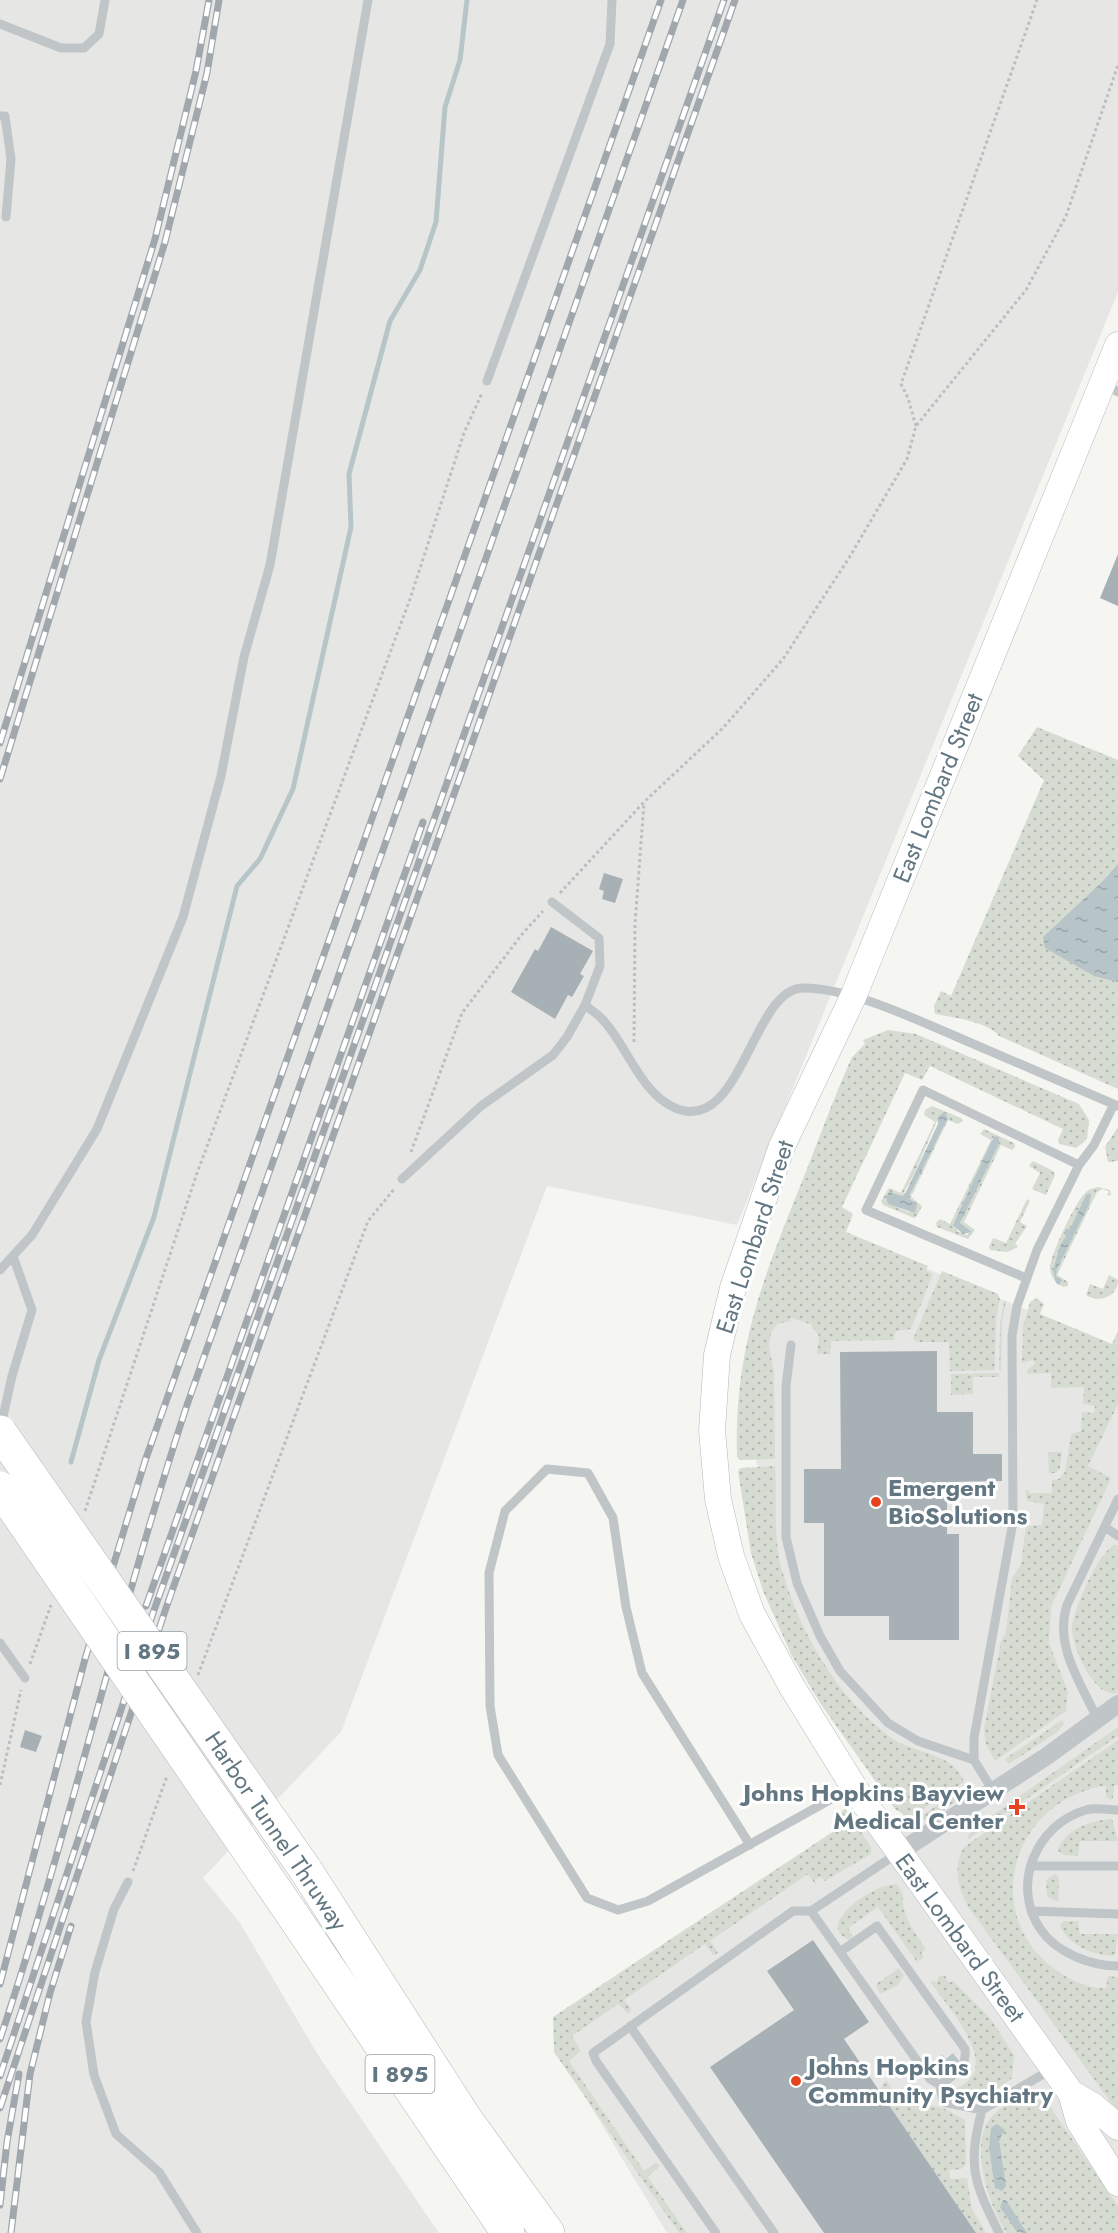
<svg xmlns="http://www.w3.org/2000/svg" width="1118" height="2233" font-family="Jost,sans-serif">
<defs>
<pattern id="grass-dots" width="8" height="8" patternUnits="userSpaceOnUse" patternTransform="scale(1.5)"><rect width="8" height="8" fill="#d6dcd2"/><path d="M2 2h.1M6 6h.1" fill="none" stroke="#b1b7b0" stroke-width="1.8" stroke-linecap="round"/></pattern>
<pattern id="water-ripples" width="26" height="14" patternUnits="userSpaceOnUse" patternTransform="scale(1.5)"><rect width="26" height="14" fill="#b7c5c8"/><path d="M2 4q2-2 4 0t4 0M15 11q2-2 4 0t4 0" fill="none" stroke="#98a5a8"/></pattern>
</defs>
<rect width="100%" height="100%" fill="#f5f5f1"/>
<path fill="#e6e7e5" d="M0,0H1118V292L737,1225L547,1186L341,1732L203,1878L240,1923L320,2058L439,2233H0Z
M920,1266L1118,1347V2233H667L555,2047L850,1835L892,1823L928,1798L838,1698L784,1596L759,1495L755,1438L770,1319Z"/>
<path fill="url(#grass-dots)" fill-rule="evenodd" d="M1037,727L1118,760V1089L999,1036C989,1022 951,1017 935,1014L934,1006L941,991L951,996L1044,780L1018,756Z
M888,1030L916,1034L1079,1104L1089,1120L1087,1139L1076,1148L1060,1144L1058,1140L1063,1129L930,1066L922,1080L905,1073L842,1207L853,1214L846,1232L928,1266L926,1271L933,1274L911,1329L896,1331L894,1340L831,1341L830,1354H817L819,1336L810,1324L791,1318V1321L777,1324L771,1333L769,1346L774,1373L775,1459L740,1460L737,1457C734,1350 762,1281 801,1184C818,1142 833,1099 852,1057L865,1044L863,1040Z
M932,1106L961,1118L963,1121L958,1124L948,1120L911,1197L922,1206L917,1216L914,1218L883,1205L881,1201L889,1188L901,1193L935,1122L924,1115L925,1110ZM948,1118L907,1198L916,1204L909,1212L896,1207L914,1174L937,1121Z
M1118,1127V1161L1108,1162L1105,1147Z
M984,1129L1014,1143L1015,1147L1012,1150L1001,1145L964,1222L975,1230L968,1239L937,1227L936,1223L940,1219L950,1224L991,1140L980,1134ZM991,1142L999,1144L962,1217L960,1224L971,1232L967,1235L957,1231L972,1184Z
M1033,1161L1053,1171L1055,1175L1046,1195L1032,1189L1040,1173L1029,1166Z
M1098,1187L1110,1190L1111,1195L1107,1196L1109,1191L1103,1189L1097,1192L1057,1275L1068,1282V1286L1063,1287C1056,1283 1051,1278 1050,1269C1049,1257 1076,1201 1085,1193C1089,1189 1093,1188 1098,1187Z
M1027,1199L1030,1201L1020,1222L1027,1226L1015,1244L1018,1247L1007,1252L990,1250L989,1247L993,1238L1006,1243Z
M942,1271L998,1294L1000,1299L996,1320L995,1370L950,1371L949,1342H917L913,1339Z
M1109,1275L1118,1280C1118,1296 1100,1304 1086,1295L1090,1284L1103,1289Z
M1037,1298L1044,1304L1040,1314L1112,1344L1118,1331V1404L1088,1466L1111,1478L1051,1607L1049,1643L1068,1692L1066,1711L995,1761L986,1744L984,1729L1001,1641L1006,1632L1012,1578L1021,1565L1026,1526L1042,1525L1044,1504L1027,1501L1025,1490H1029V1493H1052V1480L1059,1479L1065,1472L1071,1434L1081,1431L1082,1412L1094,1413L1095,1406L1083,1404L1084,1387L1051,1388V1373L1027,1374V1370L1036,1363L1032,1360L1022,1363L1023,1326L1030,1302Z
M1004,1301H1006L1002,1321L1001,1370H999L1000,1325Z
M999,1373V1377H973V1394L951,1395V1374Z
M1048,1452H1062L1060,1469L1055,1473H1049Z
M775,1466C777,1497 773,1531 780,1562C795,1625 839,1702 893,1739C915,1754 955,1753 964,1782L914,1815L906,1816L895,1809L820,1703L791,1654L763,1591L751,1553L738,1471L741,1468Z
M1116,1545L1118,1546V1693C1095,1700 1072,1648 1072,1628C1073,1611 1100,1547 1116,1545Z
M1062,1720L1064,1724L1056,1733L1009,1764L1005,1759Z
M1118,1727V1736L977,1833L969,1839L967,1837L977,1826Z
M1118,1740V1785H1114L1113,1798L1111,1800L1106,1797V1786H1102C1005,1805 978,1927 1067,1977C1078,1983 1093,1989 1106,1988L1108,1976L1118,1977V2112L969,1908C958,1888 952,1868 964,1847Z
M957,1792L960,1798L936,1816L924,1820L918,1818Z
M845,1808L871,1847V1854L825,1881L821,1877L815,1880L816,1885L808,1874L710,1941L718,1952L716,1955H713L705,1944L624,2000L631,2009L629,2014L618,2004L572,2036L581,2051L569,2061L644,2171L655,2163L660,2165L648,2177L687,2233H679L554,2052L553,2017L843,1825L838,1816Z
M1112,1819L1118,1841H1080L1078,1856L1064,1855L1058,1851C1061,1831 1094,1819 1112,1819Z
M1055,1874L1059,1878L1058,1902L1047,1897L1046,1880Z
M897,1884L903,1894C900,1912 915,1934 926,1949L921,1953L924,1957L917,1962L878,1907L848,1928L855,1939L853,1941C808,1928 875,1882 897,1884Z
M1063,1921H1078L1080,1934H1118L1115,1954L1112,1956C1091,1954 1070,1946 1060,1926Z
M899,1968L904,1976L898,1985L880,1994L876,1984Z
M939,1976H945L949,1983L953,1981L990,2018L1014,2055L1012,2078C994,2093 973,2105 950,2096C955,2087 968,2084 973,2075C987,2049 944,2002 930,1981L937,1982Z
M886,2080L897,2096L903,2097L908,2103L914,2100L945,2109L965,2120L966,2165L961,2169L949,2170L950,2179L967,2178L972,2209L986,2233H976L879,2091Z
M1023,2094L1047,2102L1118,2206V2233H1007C990,2209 971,2151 987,2123C995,2109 1011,2102 1023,2094Z"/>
<path fill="url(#water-ripples)" d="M1118,864V982L1094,976L1045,948L1043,937L1103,881Z
M944,1112L948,1118L908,1198L917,1204L915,1213L888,1204L886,1197L889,1192L902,1196L906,1192L938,1124V1117Z
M996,1136L999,1137V1144L960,1223L972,1232L963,1234L953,1225L991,1142Z
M1091,1193L1089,1205L1057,1269L1056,1276L1062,1280L1059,1285L1056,1283L1053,1270L1060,1246L1066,1236L1064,1234L1066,1229H1070L1086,1195Z
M953,2053L959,2061L955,2066H951L954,2071L950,2073L947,2069L939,2073L934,2071L932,2066L936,2062L941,2061L939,2057L942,2055L946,2059Z
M997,2124L1005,2130L999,2140L1006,2186L1002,2191L995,2188L989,2147L991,2128Z
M1003,2200H1006L1027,2233L1017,2232L1000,2207Z"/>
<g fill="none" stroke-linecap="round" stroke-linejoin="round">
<path stroke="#b7c5c8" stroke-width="5" d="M71,1462L99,1360L154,1217L237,886L260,859L293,789L351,527L349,474L390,321L420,270L436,222L445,107L460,60L467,0"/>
</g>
<path fill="#a7b0b5" d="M1118,554V606L1100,598Z
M604,873L623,879L615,903L602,899L604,891L599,889Z
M551,927L593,951L580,974L584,976L572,997L568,995L555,1019L511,992L535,949L538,951Z
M937,1351V1412H973V1454H1002V1481L947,1482V1534H959V1640H889V1616H824V1523H804V1469H841L840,1352Z
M25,1730L42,1736L36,1752L20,1747Z
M813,1940L869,2022L844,2039L976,2233H824L710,2067L794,2010L767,1971Z"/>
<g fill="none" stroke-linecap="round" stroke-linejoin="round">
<g stroke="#b4babe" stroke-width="27">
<path id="secondary" d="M1118,345L853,997L782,1146L733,1288L717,1355L712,1430L718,1499L731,1556L752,1614L792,1687L860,1797L1071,2093L1079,2121L1118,2183
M1071,2093L1093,2106L1118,2127"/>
</g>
<g stroke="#b3b7ba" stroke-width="34">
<path id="highway" d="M305,1869L465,2118L548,2233
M292,1914L508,2233"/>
</g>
<path stroke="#bcbec0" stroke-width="3" stroke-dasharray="3 3" stroke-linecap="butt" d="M916,426L908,398L901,384L1037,0
M560,893L644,802L724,727L783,659L849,558L907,459L916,426L1026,290L1066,216L1118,65
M634,1042L635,924L644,803
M411,1152L462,1013L523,933L543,911
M85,1511L196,1176L410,599L464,433L482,393
M30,1664L51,1605
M198,1675L368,1221L395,1188
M0,1785L21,1690
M133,1871L167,1776"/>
<path stroke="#c0c5c7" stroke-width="9" d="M0,24L61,48H84L99,34L105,0
M0,116H5L11,159L6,217
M487,381L610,44L612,0
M1105,383L1118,392
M552,902L599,938L600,966L585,1005C591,1010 598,1014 603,1020C627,1046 640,1091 673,1107C741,1140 752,986 804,988C853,989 910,1017 955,1036C1009,1059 1064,1083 1118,1106
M402,1179L481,1106L553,1055L567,1037L585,1005
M0,1270L32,1235L97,1129L183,917L221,776L244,657L270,565L368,0
M1026,1278L866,1210L923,1090L1079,1165
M791,1345L786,1386V1537L797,1583L820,1636L840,1671L888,1723L918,1741L974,1760L993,1791
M1,1426L12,1376L32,1310L13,1256
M1105,1527L1118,1536
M0,1643L25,1678
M1097,1718C1080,1682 1054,1645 1067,1605L1118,1499
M974,1760V1738L1013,1522L1012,1336L1017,1306L1037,1250L1079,1165L1094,1145L1114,1104
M1118,1810C1108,1810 1095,1807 1086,1810C1036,1824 1010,1886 1041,1930C1057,1953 1091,1966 1118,1966
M750,1845L642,1673L626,1607L613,1518L588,1473L547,1469L505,1511L489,1573L490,1706L498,1755L587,1898L618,1910L648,1901L853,1787
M1031,1866H1118
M128,1882L114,1909L95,1972L86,2022L94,2075L116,2134L159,2172L197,2233
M811,1911L930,2079L940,2085C955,2074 967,2069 965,2049L877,1926L840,1952
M1031,1911L1118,1914
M630,2026L774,2233
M940,2085L943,2102L982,2110L1052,2069
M982,2110C967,2167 974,2182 999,2233
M716,2233L596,2061L593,2053L793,1911H811L898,1853"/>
<path stroke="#c0c5c7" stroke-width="18" d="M898,1853L1047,1756L1118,1704"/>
<use href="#secondary" stroke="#fff" stroke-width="26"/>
<use href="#highway" stroke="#fff" stroke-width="33"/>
<g stroke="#a0a8ad" stroke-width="7">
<path id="rail" d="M0,743L155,239L196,71L209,0
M0,779L165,242L207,73L219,0
M146,1606L423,822
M0,1984L85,1659L145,1461L661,0
M0,2039C70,1830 118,1614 187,1405L683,0
M0,2076L152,1616L724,0
M0,2108L166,1608L735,0
M0,2205L7,2142L19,2074
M11,2233L30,2074L50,1993L71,1926"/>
</g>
<use href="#rail" stroke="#fff" stroke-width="4.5" stroke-dasharray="14" stroke-linecap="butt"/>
<g stroke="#b3b7ba" stroke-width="34" stroke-linecap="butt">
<path id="highway-bridge" d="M0,1432L305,1869
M0,1488L292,1914"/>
</g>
<use href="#highway-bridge" stroke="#fff" stroke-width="33"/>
</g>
<g fill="#e7431f" stroke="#fff" stroke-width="2">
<circle cx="876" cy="1502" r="6"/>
<path d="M1014 1798h6v6h6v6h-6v6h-6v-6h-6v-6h6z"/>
<circle cx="796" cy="2081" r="6"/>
</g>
<g text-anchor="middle" stroke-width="6" stroke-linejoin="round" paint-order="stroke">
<g fill="#fff" stroke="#92a0a8" stroke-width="1.5">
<rect x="117.5" y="1632" width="69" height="38" rx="4.5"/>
<rect x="365.5" y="2055" width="69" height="38" rx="4.5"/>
</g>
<g font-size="22" font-weight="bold" fill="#637783">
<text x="152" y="1659">I 895</text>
<text x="400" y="2082">I 895</text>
</g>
<g font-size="24" fill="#637783" stroke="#fff">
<text transform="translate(938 788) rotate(-68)" y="8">East Lombard Street</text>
<text transform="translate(755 1237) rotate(-72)" y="8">East Lombard Street</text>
<text transform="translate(276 1831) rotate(56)" y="8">Harbor Tunnel Thruway</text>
<text transform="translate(960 1938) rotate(54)" y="8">East Lombard Street</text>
</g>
<g font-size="24" font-weight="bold" fill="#637783" stroke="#fff" text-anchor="start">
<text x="888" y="1496">Emergent<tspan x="888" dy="28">BioSolutions</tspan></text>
<text x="1004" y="1801" text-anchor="end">Johns Hopkins Bayview<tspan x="1004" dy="28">Medical Center</tspan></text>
<text x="808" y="2075">Johns Hopkins<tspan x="808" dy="28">Community Psychiatry</tspan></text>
</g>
</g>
</svg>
